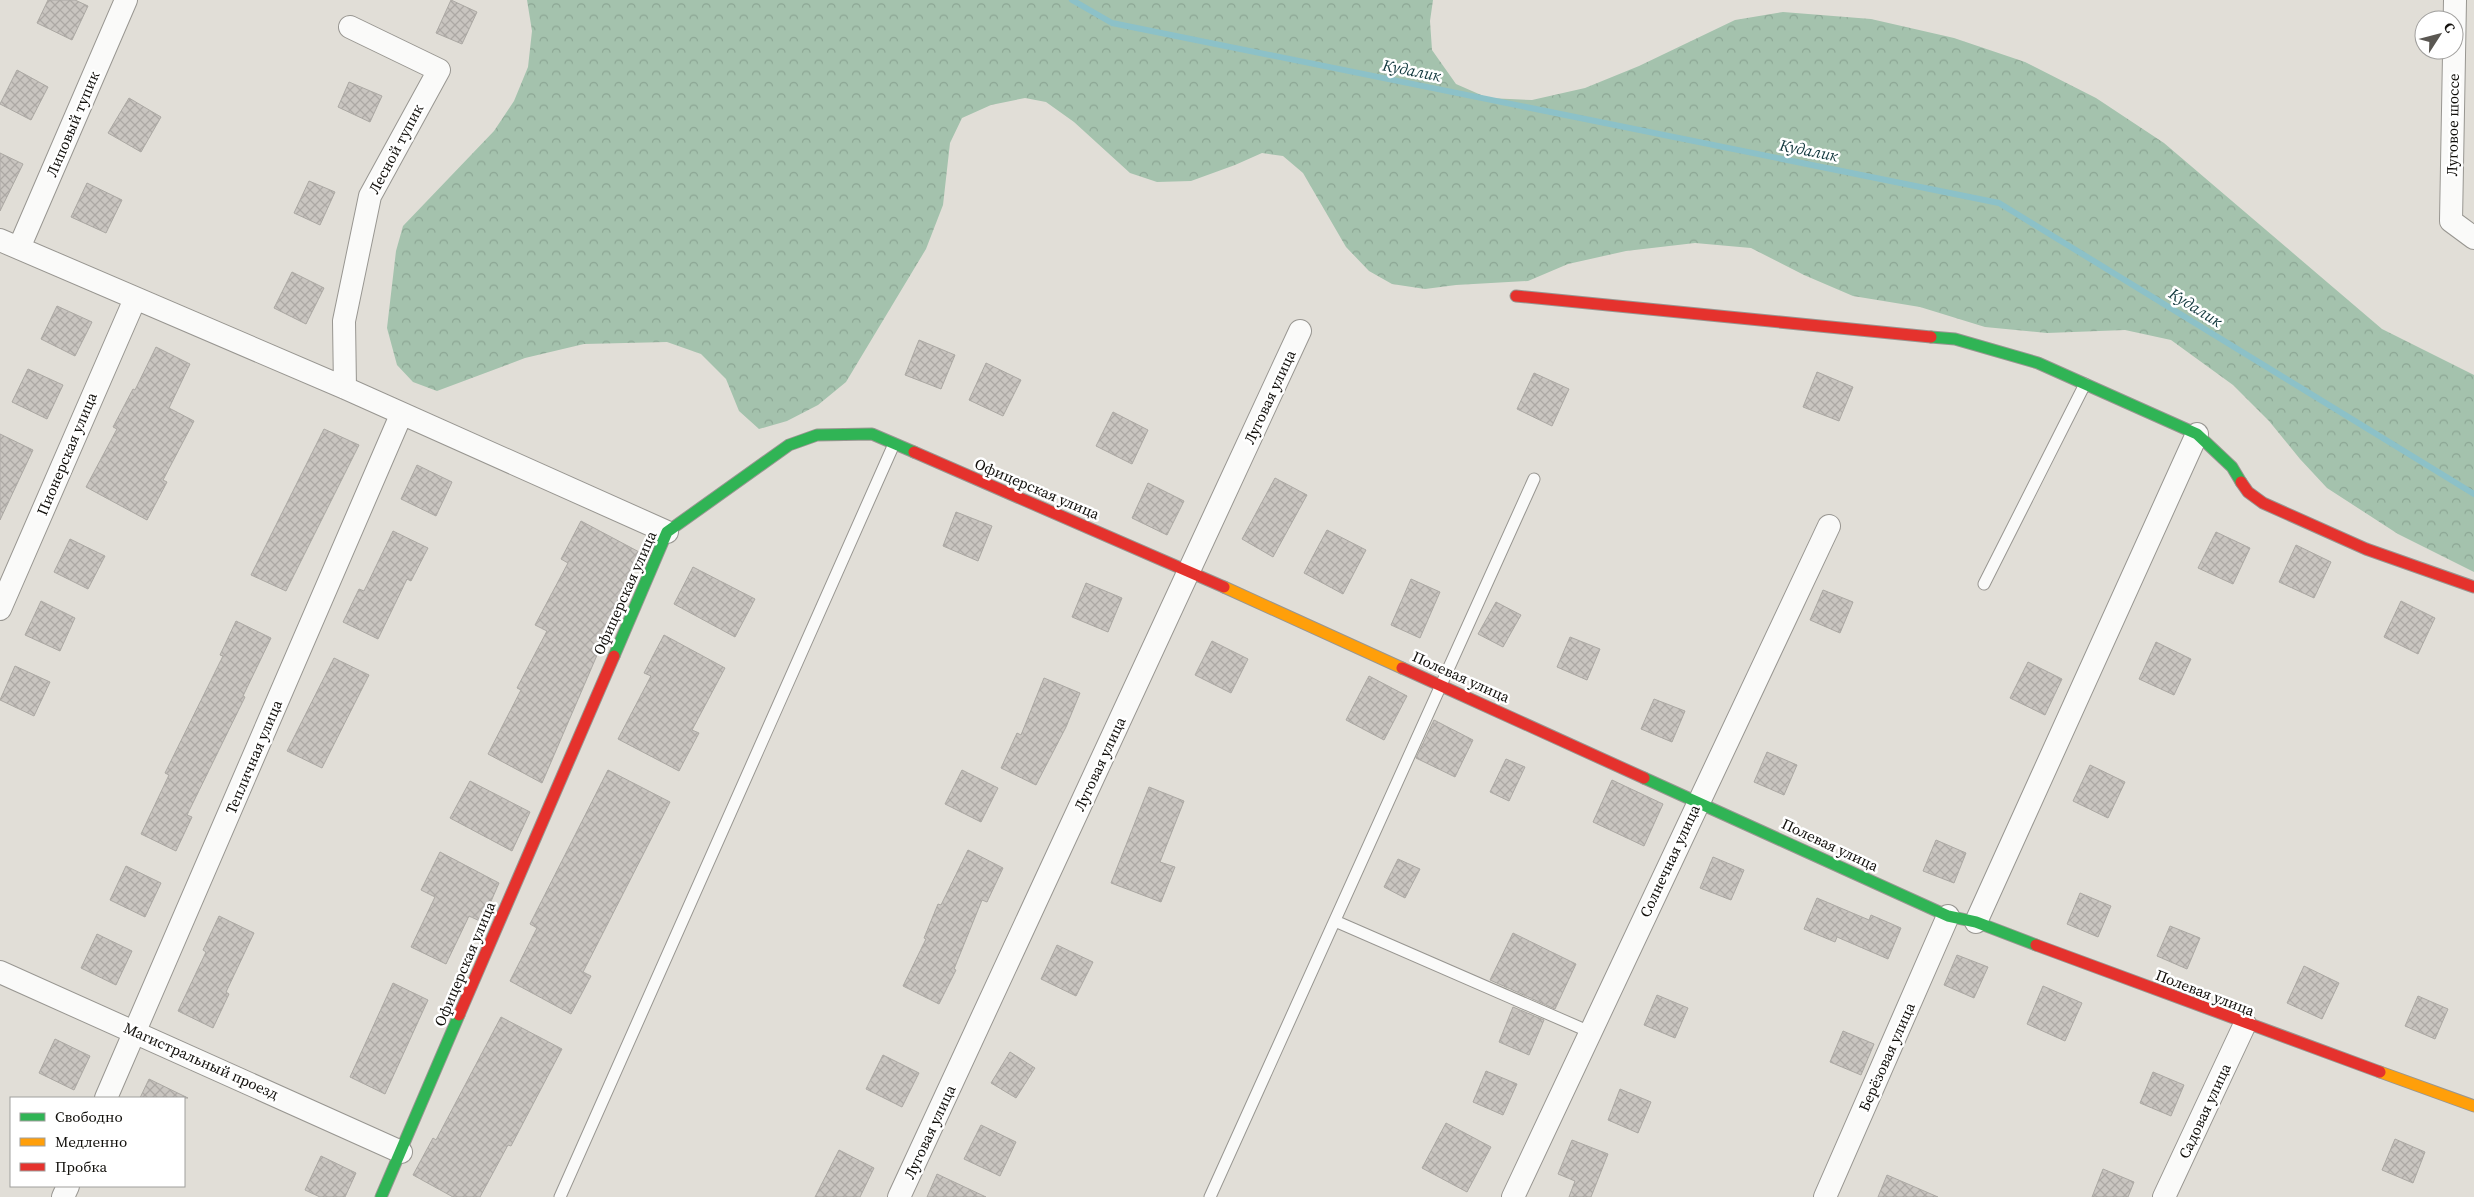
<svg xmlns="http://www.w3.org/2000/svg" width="2474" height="1197" font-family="'Source Serif 4',serif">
<defs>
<pattern id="forest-crowns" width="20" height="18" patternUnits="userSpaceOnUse" patternTransform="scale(1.25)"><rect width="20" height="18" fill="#a4c2ad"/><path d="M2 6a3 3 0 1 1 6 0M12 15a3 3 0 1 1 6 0" fill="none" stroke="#8ca694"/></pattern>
<pattern id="building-cross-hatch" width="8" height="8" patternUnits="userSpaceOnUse" patternTransform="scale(1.25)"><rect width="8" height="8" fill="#c9c5c0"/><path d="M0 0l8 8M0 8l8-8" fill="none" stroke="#aca8a4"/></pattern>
</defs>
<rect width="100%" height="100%" fill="#e1ded7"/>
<path fill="url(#forest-crowns)" d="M527,0H1433L1430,21L1432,50L1456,84L1488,98L1532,100L1585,88L1639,66L1735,20L1783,12L1871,19L1954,38L2025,62L2096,98L2164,143L2382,329L2474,375V572L2398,534L2327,488L2300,459L2269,421L2233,385L2171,340L2125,330L2047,333L1985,327L1920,307L1853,296L1804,275L1751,248L1695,243L1626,251L1568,264L1528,281L1456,285L1425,289L1392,284L1369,271L1346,247L1303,173L1283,156L1262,153L1235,165L1191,181L1157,182L1130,173L1074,122L1046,102L1025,98L991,105L962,118L950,143L943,205L926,249L846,382L818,405L787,421L759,429L739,411L726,379L701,354L667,342L584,344L525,358L437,391L413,382L397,365L387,328L396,251L403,226L494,131L514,101L528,67L532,31Z"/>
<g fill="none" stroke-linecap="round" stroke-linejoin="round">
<path stroke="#8cc1c8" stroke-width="6" d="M1072,0L1112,23L1999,203L2474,494"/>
</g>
<path fill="url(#building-cross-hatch)" stroke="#aba8a3" d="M48,0H75L88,6L72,40L37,23Z
M451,0L477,12L462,44L436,33Z
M17,70L48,87L31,120L0,104Z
M349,82L382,96L370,122L338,107Z
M129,98L161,117L141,152L108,133Z
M0,153L23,164L0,211Z
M309,181L335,192L320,225L294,213Z
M87,183L122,200L106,233L71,217Z
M292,272L324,288L306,324L274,308Z
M57,306L92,322L75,356L41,339Z
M919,340L955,355L941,389L905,375Z
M156,347L190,364L169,408L194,421L163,480L167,482L147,520L86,487L117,429L113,427L133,389L135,390Z
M986,363L1021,380L1003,416L969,400Z
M28,369L63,385L47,419L12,402Z
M1817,372L1853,387L1839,421L1803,407Z
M1534,373L1569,389L1552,426L1517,409Z
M1113,412L1148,430L1132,464L1096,446Z
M324,429L359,445L286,591L251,575Z
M0,434L33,450L0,520Z
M417,465L452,482L436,516L401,499Z
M1275,478L1307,495L1273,557L1242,539Z
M1148,483L1184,501L1167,535L1132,518Z
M956,512L992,526L978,561L943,546Z
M581,521L641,553L610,616L613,618L542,783L488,754L521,690L517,688L547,631L535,625L568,563L561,559Z
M1327,530L1366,550L1343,594L1304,573Z
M393,531L428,548L411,581L407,579L378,639L343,622L359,589L364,591Z
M2216,532L2250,548L2233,584L2198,568Z
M70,539L105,556L88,589L54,572Z
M2296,545L2331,562L2314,598L2279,582Z
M693,567L755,599L735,637L674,604Z
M1411,579L1440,592L1420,638L1391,625Z
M1086,583L1122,598L1108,632L1072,617Z
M1823,590L1853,602L1840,633L1810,620Z
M41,601L75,618L60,651L25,635Z
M2401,601L2435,618L2418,654L2384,637Z
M1496,602L1521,615L1503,647L1478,634Z
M236,621L271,638L243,696L245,697L187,815L192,817L176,851L141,834L169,775L165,773L223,656L220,655Z
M664,635L725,668L692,730L699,733L679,771L618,739L651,676L644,673Z
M1570,637L1600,649L1587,680L1557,667Z
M1212,641L1248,659L1231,693L1195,675Z
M2156,642L2191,659L2174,695L2139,679Z
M334,658L369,675L322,768L287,751Z
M2028,662L2062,679L2045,715L2010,698Z
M15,666L50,682L34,716L0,700Z
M1369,676L1407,696L1384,740L1346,720Z
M1044,678L1080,693L1066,727L1036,785L1001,768L1017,733L1021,735Z
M1654,699L1685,711L1672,742L1641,729Z
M1434,720L1473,740L1455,777L1416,758Z
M1767,752L1797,765L1784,795L1754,782Z
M1506,759L1525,767L1509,801L1490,792Z
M2090,765L2125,782L2108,818L2073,801Z
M608,770L670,802L583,972L591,976L571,1014L510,981L537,928L530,924Z
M962,770L998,788L981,822L945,804Z
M1612,780L1663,804L1644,846L1593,822Z
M470,781L530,812L512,851L450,818Z
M1149,787L1184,801L1160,862L1175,867L1161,902L1111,883Z
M1936,840L1966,853L1954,883L1923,871Z
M968,850L1003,868L987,902L982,900L954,969L956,970L939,1004L903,986L926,939L924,938L938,904L941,905Z
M440,852L499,883L482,922L469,916L446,964L411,947L435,897L421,890Z
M1713,857L1744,870L1731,900L1700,888Z
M1398,859L1420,869L1405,898L1384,887Z
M126,866L161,883L145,917L110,900Z
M2080,893L2111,906L2098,937L2067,924Z
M1817,898L1869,920L1871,915L1901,928L1888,959L1837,937L1835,942L1804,929Z
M219,916L254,933L226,992L229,994L213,1028L178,1011L206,952L203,950Z
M2170,926L2200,938L2187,969L2157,956Z
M1513,933L1576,964L1555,1009L1490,980Z
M97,934L132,951L116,985L81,968Z
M1057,945L1093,962L1076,996L1041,979Z
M1957,955L1988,967L1974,998L1944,985Z
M2304,966L2339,983L2322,1019L2287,1003Z
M393,983L428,1000L385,1094L350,1077Z
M2043,986L2082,1003L2065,1041L2027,1024Z
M1657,995L1688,1008L1675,1038L1644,1025Z
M2418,996L2448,1009L2435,1039L2405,1026Z
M1513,1007L1544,1020L1529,1055L1499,1042Z
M501,1017L562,1049L511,1146L508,1145L480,1197H453L413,1175L433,1138L436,1140Z
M1843,1031L1874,1044L1861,1075L1830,1062Z
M55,1039L90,1056L74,1090L39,1073Z
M1010,1052L1035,1068L1016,1098L991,1083Z
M883,1055L919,1073L902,1107L866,1089Z
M1486,1071L1517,1084L1503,1115L1473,1102Z
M2153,1072L2184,1085L2171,1116L2140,1103Z
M149,1079L188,1098H140Z
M1620,1089L1651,1102L1638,1133L1608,1120Z
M1446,1123L1491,1147L1467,1192L1422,1168Z
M981,1125L1016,1142L1000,1176L964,1159Z
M2395,1139L2425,1152L2413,1183L2382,1170Z
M1572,1140L1608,1154L1591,1197H1569L1575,1181L1558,1174Z
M839,1150L874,1168L860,1197H815Z
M321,1156L356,1173L345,1197H320L305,1190Z
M2103,1169L2134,1182L2128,1197H2092Z
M937,1174L986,1197H927Z
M1887,1175L1938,1197H1878Z"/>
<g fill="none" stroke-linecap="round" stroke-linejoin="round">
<g stroke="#989691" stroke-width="13">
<path id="lane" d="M1984,584L2085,384
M1335,921L1590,1032
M560,1197L894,444
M1210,1197L1534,479"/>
</g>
<g stroke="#989691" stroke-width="24">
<path id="street" d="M2455,0L2451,221L2474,238
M0,240L345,388L667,532
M19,248L126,0
M345,388L344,321L370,196L439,70L350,27
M0,609L135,299
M1976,922L2197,434
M0,972L401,1152
M106,1098L401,415
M63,1197L68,1186
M899,1197L1300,331
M1513,1197L1829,526
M1825,1197L1948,916
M2164,1197L2245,1024"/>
</g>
<g stroke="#989691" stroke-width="13">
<path id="fast" d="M1931,337L1955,339L2038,363L2197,434L2232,467L2241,482
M614,656L667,532L789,445L817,435L872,434L914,452
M1644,778L1948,916L1976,922L2036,945
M381,1197L459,1015"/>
</g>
<g stroke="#989691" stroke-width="13">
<path id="slow" d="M1224,587L1402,668
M2380,1072L2474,1106"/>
</g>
<g stroke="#989691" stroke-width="13">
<path id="jam" d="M1516,296L1931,337
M914,452L1224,587
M2241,482L2248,492L2263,503L2366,549L2474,587
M1402,668L1644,778
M2036,945L2380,1072
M459,1015L614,656"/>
</g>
<use href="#lane" stroke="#fafaf9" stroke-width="11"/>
<use href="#street" stroke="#fafaf9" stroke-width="22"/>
<use href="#fast" stroke="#30b455" stroke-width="11"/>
<use href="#slow" stroke="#ff9f0a" stroke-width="11"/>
<use href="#jam" stroke="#e5322d" stroke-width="11"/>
</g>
<g text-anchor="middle" stroke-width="5" stroke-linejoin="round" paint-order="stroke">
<g font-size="15" fill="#110f0b" stroke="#fff">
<text transform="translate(73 124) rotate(-67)" y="5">Липовый тупик</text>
<text transform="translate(2453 125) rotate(-89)" y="5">Луговое шоссе</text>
<text transform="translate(396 149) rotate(-62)" y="5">Лесной тупик</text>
<text transform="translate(1270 397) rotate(-65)" y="5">Луговая улица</text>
<text transform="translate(67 454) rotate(-67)" y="5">Пионерская улица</text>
<text transform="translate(1037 489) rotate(23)" y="5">Офицерская улица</text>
<text transform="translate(625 593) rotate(-66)" y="5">Офицерская улица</text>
<text transform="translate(1461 677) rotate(24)" y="5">Полевая улица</text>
<text transform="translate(254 757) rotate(-67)" y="5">Тепличная улица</text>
<text transform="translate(1100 764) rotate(-65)" y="5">Луговая улица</text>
<text transform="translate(1830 845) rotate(25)" y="5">Полевая улица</text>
<text transform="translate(1670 861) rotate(-65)" y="5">Солнечная улица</text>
<text transform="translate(465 964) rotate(-67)" y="5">Офицерская улица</text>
<text transform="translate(2205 993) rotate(21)" y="5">Полевая улица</text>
<text transform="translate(1887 1057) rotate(-66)" y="5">Берёзовая улица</text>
<text transform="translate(201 1061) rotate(24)" y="5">Магистральный проезд</text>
<text transform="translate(2205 1111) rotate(-65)" y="5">Садовая улица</text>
<text transform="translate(930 1132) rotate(-65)" y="5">Луговая улица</text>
</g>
<g font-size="16" font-style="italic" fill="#11373d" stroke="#fff">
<text transform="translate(1412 70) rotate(11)" y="6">Кудалик</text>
<text transform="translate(1809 150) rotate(11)" y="6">Кудалик</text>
<text transform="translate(2196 307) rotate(32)" y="6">Кудалик</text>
</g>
</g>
<rect x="10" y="1097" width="175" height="90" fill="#ffffff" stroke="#a09f9d"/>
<rect x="20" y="1113" width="25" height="8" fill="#30b455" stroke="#a09f9d"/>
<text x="55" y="1122" font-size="15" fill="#110f0b">Свободно</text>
<rect x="20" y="1138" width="25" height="8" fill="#ff9f0a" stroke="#a09f9d"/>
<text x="55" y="1147" font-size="15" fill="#110f0b">Медленно</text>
<rect x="20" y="1163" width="25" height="8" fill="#e5322d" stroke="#a09f9d"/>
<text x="55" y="1172" font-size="15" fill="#110f0b">Пробка</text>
<g transform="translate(2439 35) rotate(54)"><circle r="24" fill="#ffffff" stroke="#a09f9d"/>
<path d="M0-4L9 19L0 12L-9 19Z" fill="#5a5752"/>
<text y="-8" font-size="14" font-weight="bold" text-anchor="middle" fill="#110f0b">С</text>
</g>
</svg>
